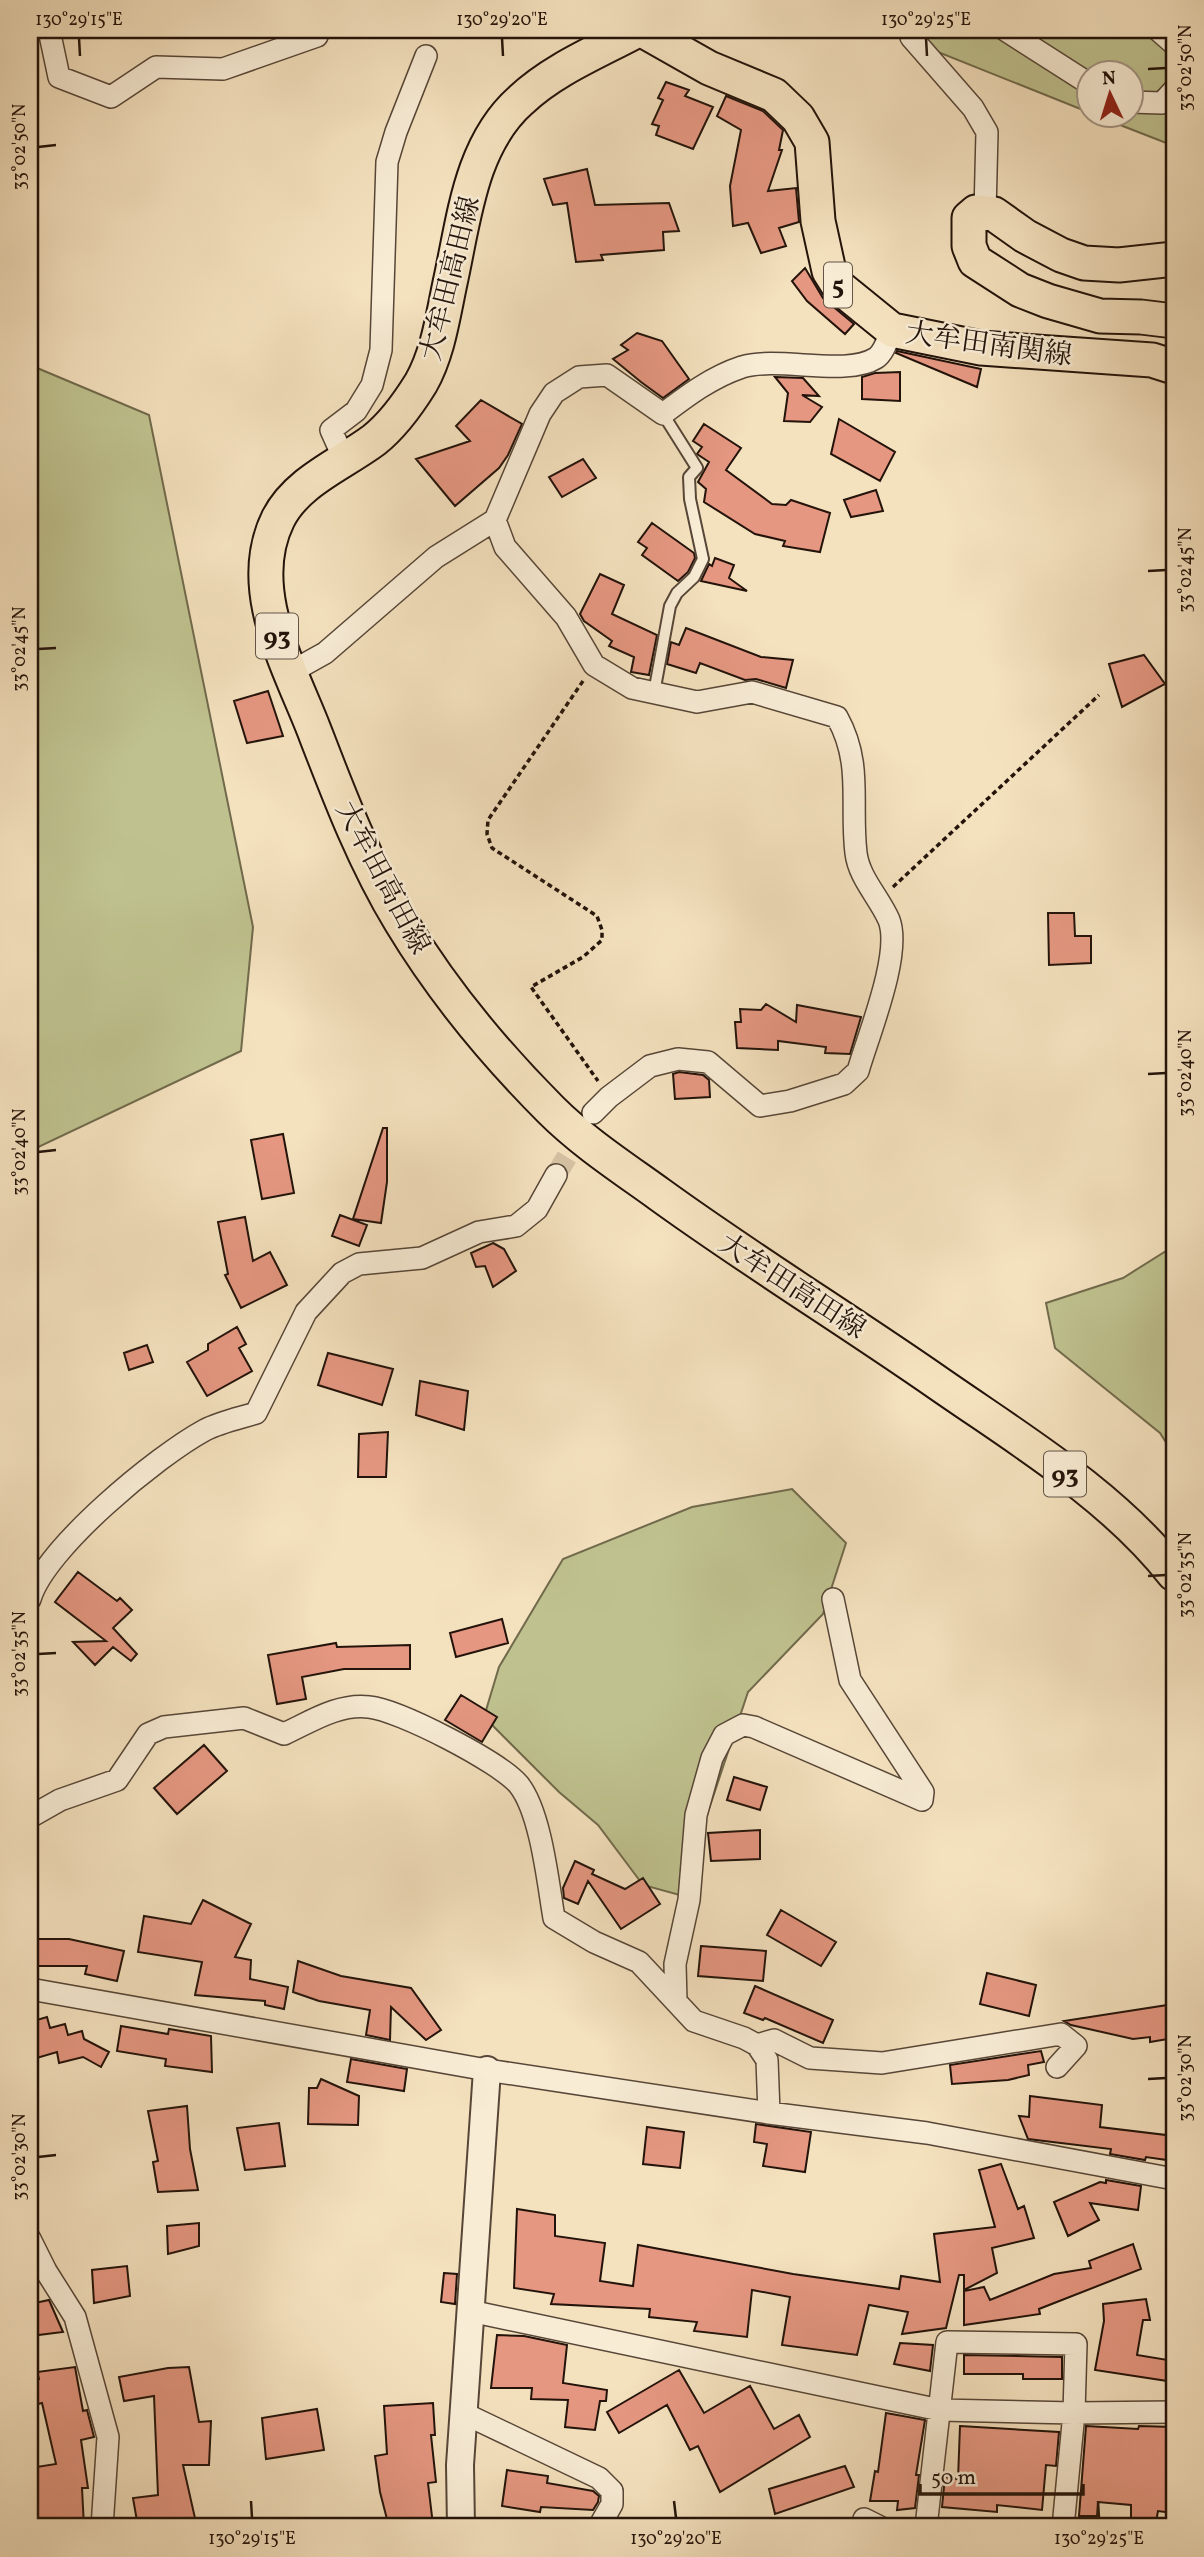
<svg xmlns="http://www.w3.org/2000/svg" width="1204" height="2557" font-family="Vollkorn,'Noto Serif JP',serif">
<rect width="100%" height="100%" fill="#f4e1be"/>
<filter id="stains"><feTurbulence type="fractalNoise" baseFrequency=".00286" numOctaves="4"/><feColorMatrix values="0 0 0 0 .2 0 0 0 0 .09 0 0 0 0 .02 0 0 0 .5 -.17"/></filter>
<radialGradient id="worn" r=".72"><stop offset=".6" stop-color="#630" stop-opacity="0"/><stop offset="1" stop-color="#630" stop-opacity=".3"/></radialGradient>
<path fill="#bfc28f" stroke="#716a4c" stroke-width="2" d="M883,30H1174V146L1097,116H1130V74H1088V112Z
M30,365L149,415L253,927L241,1051L30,1151Z
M1174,1246V1455L1160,1433L1055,1348L1046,1303L1123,1278Z
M792,1489L846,1543L823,1614L748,1692L703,1827L687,1897L643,1885L598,1825L559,1792L484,1717L499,1667L563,1559L692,1507Z"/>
<path fill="#e59781" stroke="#23130a" stroke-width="2" d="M666,82L689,90L685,96L713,107L693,149L656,135L659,126L652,124L663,100L658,98Z
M726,96L763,111L783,130L779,150H782L768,191L796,188L799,222L779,228L786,246L761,253L748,223L733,226L730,186L741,130L717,116Z
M587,169L595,205L669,203L679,231L663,232L664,250L601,255L603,260L576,262L567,203L553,205L544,179Z
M805,268L823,298L854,324L845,334L807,301L792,281Z
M637,333L662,341L689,379L663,398L641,382L613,359L628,350L621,345Z
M897,351L981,369L977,387L896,353Z
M900,372V401L862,399V377L875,373Z
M775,377L803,378L819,396L802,395L822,407L810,422L784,421L788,393Z
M481,400L522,424L508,455L499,468L455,506L416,459L470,441L456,426Z
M839,419L895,452L880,481L831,454Z
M704,424L741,448L726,470L772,504L786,505L791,500L830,513L820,552L783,546L785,541L755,534L704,502L706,489L698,482L709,462L697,454L702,447L693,441Z
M583,459L596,478L562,497L549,477Z
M876,490L883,511L851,517L844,500Z
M652,523L694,553L695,558L688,572L678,581L642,555L647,548L638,542Z
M715,558L734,565L729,578L747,591L701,581L709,564L712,566Z
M600,574L624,585L612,614L657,635L649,675L631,672L634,657L609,646L612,641L584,621L580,614Z
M686,628L761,657L793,660L786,688L756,679L745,680L700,663L696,673L667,664L671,642L679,645Z
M1144,655L1165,684L1122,707L1109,664Z
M268,691L283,736L247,743L234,701Z
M1048,913H1074L1075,936H1091V963L1049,965Z
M766,1004L796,1022L797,1005L861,1017L850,1054L825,1053L826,1047L778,1041V1050L737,1048L735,1022H741L740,1009L761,1010Z
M679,1072L703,1075L709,1080L710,1097L675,1099L673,1074Z
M383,1128H387V1182L381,1223L353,1219Z
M283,1134L294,1193L262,1199L251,1140Z
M340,1215L367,1225L359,1246L332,1236Z
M245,1217L253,1261L270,1252L287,1285L241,1308L225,1275L228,1274L218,1222Z
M493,1243L504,1249L516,1271L493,1287L485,1266L476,1267L471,1253Z
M237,1327L246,1344L239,1348L252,1371L207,1396L187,1362L208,1350V1344Z
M147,1345L153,1362L129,1370L124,1353Z
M328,1353L393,1369L382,1405L318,1385Z
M420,1381L468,1391L464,1430L416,1415Z
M388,1432L386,1477H358L359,1434Z
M78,1572L117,1601L120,1598L132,1610L113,1628L137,1654L131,1661L113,1647L95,1665L73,1642L106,1641L55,1602Z
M502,1619L508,1643L456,1657L450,1633Z
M336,1643L337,1647L410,1645V1669H344L302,1677L306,1699L277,1704L268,1655Z
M461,1695L497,1717L482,1742L445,1720Z
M204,1745L227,1771L177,1814L154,1788Z
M734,1777L767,1787L760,1810L727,1800Z
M760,1830V1859L711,1861L708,1833Z
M575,1861L594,1870L592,1874L625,1889L643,1878L660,1904L621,1929L588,1881L578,1904L564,1898L563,1888Z
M203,1900L251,1924L235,1957L251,1960L250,1979L288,1987L284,2009L265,2005V2001L195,1995L202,1962L138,1952L144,1916L191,1924Z
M781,1910L836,1942L821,1966L767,1935Z
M36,1939H69L124,1951L117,1981L85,1974L87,1966H36Z
M701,1946L766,1951L763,1981L698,1976Z
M298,1961L341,1976L411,1988L441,2030L426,2040L391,2007L390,2040L366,2035L370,2010L319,2001L293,1992Z
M987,1973L1036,1985L1029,2016L980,2004Z
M755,1986L833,2020L823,2043L765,2018L763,2020L744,2013Z
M1174,2004V2038L1150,2042V2037L1133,2039L1071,2025L1064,2021Z
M47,2017L50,2028L65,2024L68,2035L82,2031L84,2039L109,2052L101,2067L83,2057L59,2063L57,2052L30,2060V2022Z
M121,2026L168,2034L169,2029L211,2036L212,2072L165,2066L166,2059L117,2051Z
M1041,2051L1044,2062L1028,2065L1029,2075L1008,2080L952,2084L950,2065Z
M351,2059L407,2069L404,2091L347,2082Z
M321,2079L359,2096L358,2125L308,2124L309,2088H317Z
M1030,2096L1102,2105L1100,2127L1174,2136V2161L1146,2157L1145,2160L1110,2154L1111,2149L1028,2139L1019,2116L1029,2117Z
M187,2106L190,2149L198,2190L158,2192L153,2162L158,2161L148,2111Z
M279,2123L285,2166L245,2170L237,2128Z
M756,2124L811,2132L805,2172L763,2166L767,2144L754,2142Z
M647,2127L684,2132L680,2168L643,2164Z
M1001,2164L1018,2209L1024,2206L1034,2238L992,2248L997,2273L964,2290V2275H959L946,2328L902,2334L908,2312L869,2305L857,2355L782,2345L790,2297L752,2290L747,2337L694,2331L697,2322L649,2317L650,2309L551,2304L554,2294L514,2288L517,2209L555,2215V2236L605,2243L600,2281L633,2286L638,2245L793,2274L899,2289L901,2276L940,2282L934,2234L995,2227L979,2170Z
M1106,2180L1141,2186L1138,2210L1090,2203L1099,2220L1068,2236L1054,2202L1100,2182L1106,2183Z
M199,2223V2246L168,2254L167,2226Z
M1133,2244L1141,2269L1039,2309L1040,2314L964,2325V2291L984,2287L990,2300L1054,2274L1091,2268L1089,2261Z
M127,2266L130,2296L94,2303L92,2270Z
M444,2273L457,2274L455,2304L441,2302Z
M1146,2299L1150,2320H1143L1137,2355L1174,2361V2382L1095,2370L1104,2321L1103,2304Z
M49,2300L63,2332L30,2336V2304Z
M497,2335L524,2336L567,2345L563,2383L607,2390L606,2401H600L595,2430L565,2427L568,2400L531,2399L532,2388H491Z
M900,2343L933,2345L930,2371L894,2364Z
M964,2355L1062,2357V2379H1023V2374H964Z
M75,2367L83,2411L87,2410L94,2437L81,2440L88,2488H82L84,2527H30V2468L56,2464L42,2403L30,2406V2381L39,2379L37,2372Z
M189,2367L199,2422L211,2421L209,2465H183L197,2527H138L133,2498L158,2495L154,2396L124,2401L119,2377L168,2368Z
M679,2370L704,2413L750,2386L774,2429L799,2415L810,2437L720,2492L698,2446L690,2450L667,2405L619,2433L607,2412Z
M433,2403L435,2435H431L436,2482L428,2483L433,2525L389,2527L380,2492L375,2456L387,2454L384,2406Z
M317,2409L324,2450L266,2459L262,2418Z
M886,2413L925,2420L916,2475H919L915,2508L897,2510L898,2501H870L875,2471L878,2472Z
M960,2426L1059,2432L1056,2466L1046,2465L1042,2510L997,2505V2512L942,2507L945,2477L958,2479Z
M1086,2426L1138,2429L1139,2426L1174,2427V2513L1158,2511L1155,2527H1131V2505L1098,2502L1097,2516H1079Z
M845,2466L854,2487L775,2514L769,2489Z
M507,2470L548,2476L547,2483L593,2491L599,2496L598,2502L593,2510L541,2507L540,2512L502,2506Z"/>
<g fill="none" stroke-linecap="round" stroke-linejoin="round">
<path stroke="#d5c2a3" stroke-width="21" stroke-dasharray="21 10" stroke-linecap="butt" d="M556,1175L585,1127"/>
<g stroke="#574637" stroke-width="14">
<path id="service" d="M654,693L670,606L677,593L694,577L703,559L690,499L689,477L697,468L663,414"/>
</g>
<g stroke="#574637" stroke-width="24">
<path id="minor" d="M49,30L59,77L111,97L156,67L223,69L317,36
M911,30V37L973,108L987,132L985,213
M1005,30L1088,83
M1158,30L1174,44
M1130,102L1162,103L1174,90
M344,459L331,430L356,411L372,385L381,350L387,162L396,132L426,56
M291,672L325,653L436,557L495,520
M593,1113L609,1097L650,1066L678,1059L708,1062L760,1106L790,1101L844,1084L858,1071C868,1036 902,954 889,920C879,897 859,878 856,853C850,802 863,764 837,717L752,692L697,702L632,688L594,665L566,617L505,547L495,520L540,414L554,393L579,377L607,375L663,414C688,395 712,377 742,367C779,356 846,377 876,358C884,353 888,338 892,330
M30,1599C45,1548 157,1456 205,1430C220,1422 240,1418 256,1413L306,1312L342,1273L359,1264L422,1258L479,1232L516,1226L537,1209L556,1175
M30,1817L60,1800L117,1780L148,1734L164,1727L244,1718L284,1734C310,1722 339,1703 369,1707C399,1710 500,1762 519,1785C541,1813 548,1883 554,1918L594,1942L639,1962L694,2021L744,2038L757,2045L767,2060L769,2113
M30,1989L487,2070L769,2113L927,2133L1174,2179
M676,2001L675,1964L689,1900L696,1815L712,1758L724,1735L743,1725L754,1727L922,1800L923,1792L850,1680L833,1599
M757,2045L774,2040L810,2058L882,2063L1061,2034L1076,2046L1057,2067
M30,2239L46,2271L75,2317L108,2437L102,2527
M470,2311L940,2410L1074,2413L1174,2412
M463,2413L599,2478L612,2491V2504L599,2527
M864,2519L880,2527
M926,2527L947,2342L1076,2344L1074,2413L1063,2527"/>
</g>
<g stroke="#574637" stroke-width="30">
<path id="tertiary" d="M461,2527L460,2465L487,2070"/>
</g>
<g stroke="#23130a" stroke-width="37">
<path id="primary" d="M638,30C599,51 554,69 521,100C470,145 464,220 450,283C443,316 438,353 421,383C408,404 393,425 374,440C342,464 297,481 278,519C244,588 289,666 314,730C339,795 364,861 401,922C442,990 495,1054 551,1110C583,1142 623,1168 659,1194C750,1260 846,1319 938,1383C1020,1440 1112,1495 1174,1574
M642,30L709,68L774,95L798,118L812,142L818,221L829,271L839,287L892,330L981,348L1152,360L1174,367
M1174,259L1119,265L1084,263L1061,255L1025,236L994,214L976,212L969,218V246L975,261L1020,290L1048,301L1100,316L1141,317L1174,321"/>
</g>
<path stroke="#23130a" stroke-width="3.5" stroke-dasharray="5 3.5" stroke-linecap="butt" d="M583,681L488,820L487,834L492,848L597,916L602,930V940L583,957L531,987L598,1081
M893,887L1099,695"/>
<use href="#service" stroke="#f8ecd5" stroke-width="10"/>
<use href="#minor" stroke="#f8ecd5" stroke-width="21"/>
<use href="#tertiary" stroke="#f8ecd5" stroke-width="26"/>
<use href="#primary" stroke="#f4e1be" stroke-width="33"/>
</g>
<path fill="none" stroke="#23130a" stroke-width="2.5" d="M79,38L80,56M502,38L503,56M926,38L927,56M1148,69L1166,68M38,147L56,145M1148,571L1166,570M38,649L56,648M1148,1074L1166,1073M38,1152L56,1150M1148,1576L1166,1575M38,1654L56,1653M1148,2079L1166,2078M38,2157L56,2155M251,2501L252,2518M674,2501L676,2518M1098,2501L1099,2518"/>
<g text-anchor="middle" stroke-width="5" stroke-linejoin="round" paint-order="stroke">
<g fill="#f8ecd5" stroke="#635447" stroke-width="2">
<rect x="824" y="262.5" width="28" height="45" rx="5"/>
<rect x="256" y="613.5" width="42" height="45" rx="5"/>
<rect x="1044" y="1451.5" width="42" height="45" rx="5"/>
</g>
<g font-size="26" font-weight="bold" fill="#23130a">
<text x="838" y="294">5</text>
<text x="277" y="645">93</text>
<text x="1065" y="1483">93</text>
</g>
<g font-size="28" fill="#23130a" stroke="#f8ecd5">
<text transform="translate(449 278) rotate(-76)" y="10">大牟田高田線</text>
<text transform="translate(989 343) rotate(8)" y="10">大牟田南関線</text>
<text transform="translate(384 877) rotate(62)" y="10">大牟田高田線</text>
<text transform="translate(793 1285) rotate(33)" y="10">大牟田高田線</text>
</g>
</g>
<rect width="1204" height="2557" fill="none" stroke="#f4e1be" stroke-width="77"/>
<g transform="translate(1110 94) rotate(356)"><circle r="33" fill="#f8ecd5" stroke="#a39584" stroke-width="2"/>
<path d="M0-5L12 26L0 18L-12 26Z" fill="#8f2418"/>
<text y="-10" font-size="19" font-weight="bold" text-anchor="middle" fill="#23130a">N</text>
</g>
<path d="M920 2484v10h163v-10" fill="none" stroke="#23130a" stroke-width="3.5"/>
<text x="931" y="2484" font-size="21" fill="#23130a" stroke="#f8ecd5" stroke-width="5" paint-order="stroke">50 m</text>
<rect x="38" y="38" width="1128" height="2480" fill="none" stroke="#23130a" stroke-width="2.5"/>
<g font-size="18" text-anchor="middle" fill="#23130a">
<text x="79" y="25">130°29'15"E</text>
<text x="502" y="25">130°29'20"E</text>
<text x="926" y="25">130°29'25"E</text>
<text transform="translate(1185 68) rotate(-90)" y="6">33°02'50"N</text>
<text transform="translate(19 147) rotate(-90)" y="6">33°02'50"N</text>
<text transform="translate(1185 570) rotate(-90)" y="6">33°02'45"N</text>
<text transform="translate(19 649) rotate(-90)" y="6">33°02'45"N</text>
<text transform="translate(1185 1073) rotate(-90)" y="6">33°02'40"N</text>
<text transform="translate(19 1152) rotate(-90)" y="6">33°02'40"N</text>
<text transform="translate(1185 1575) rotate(-90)" y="6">33°02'35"N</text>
<text transform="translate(19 1654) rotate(-90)" y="6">33°02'35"N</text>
<text transform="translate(1185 2078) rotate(-90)" y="6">33°02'30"N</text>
<text transform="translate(19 2157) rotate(-90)" y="6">33°02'30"N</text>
<text x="252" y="2544">130°29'15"E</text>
<text x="676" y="2544">130°29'20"E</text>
<text x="1099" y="2544">130°29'25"E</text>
</g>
<rect width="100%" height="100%" filter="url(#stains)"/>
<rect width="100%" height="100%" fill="url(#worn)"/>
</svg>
